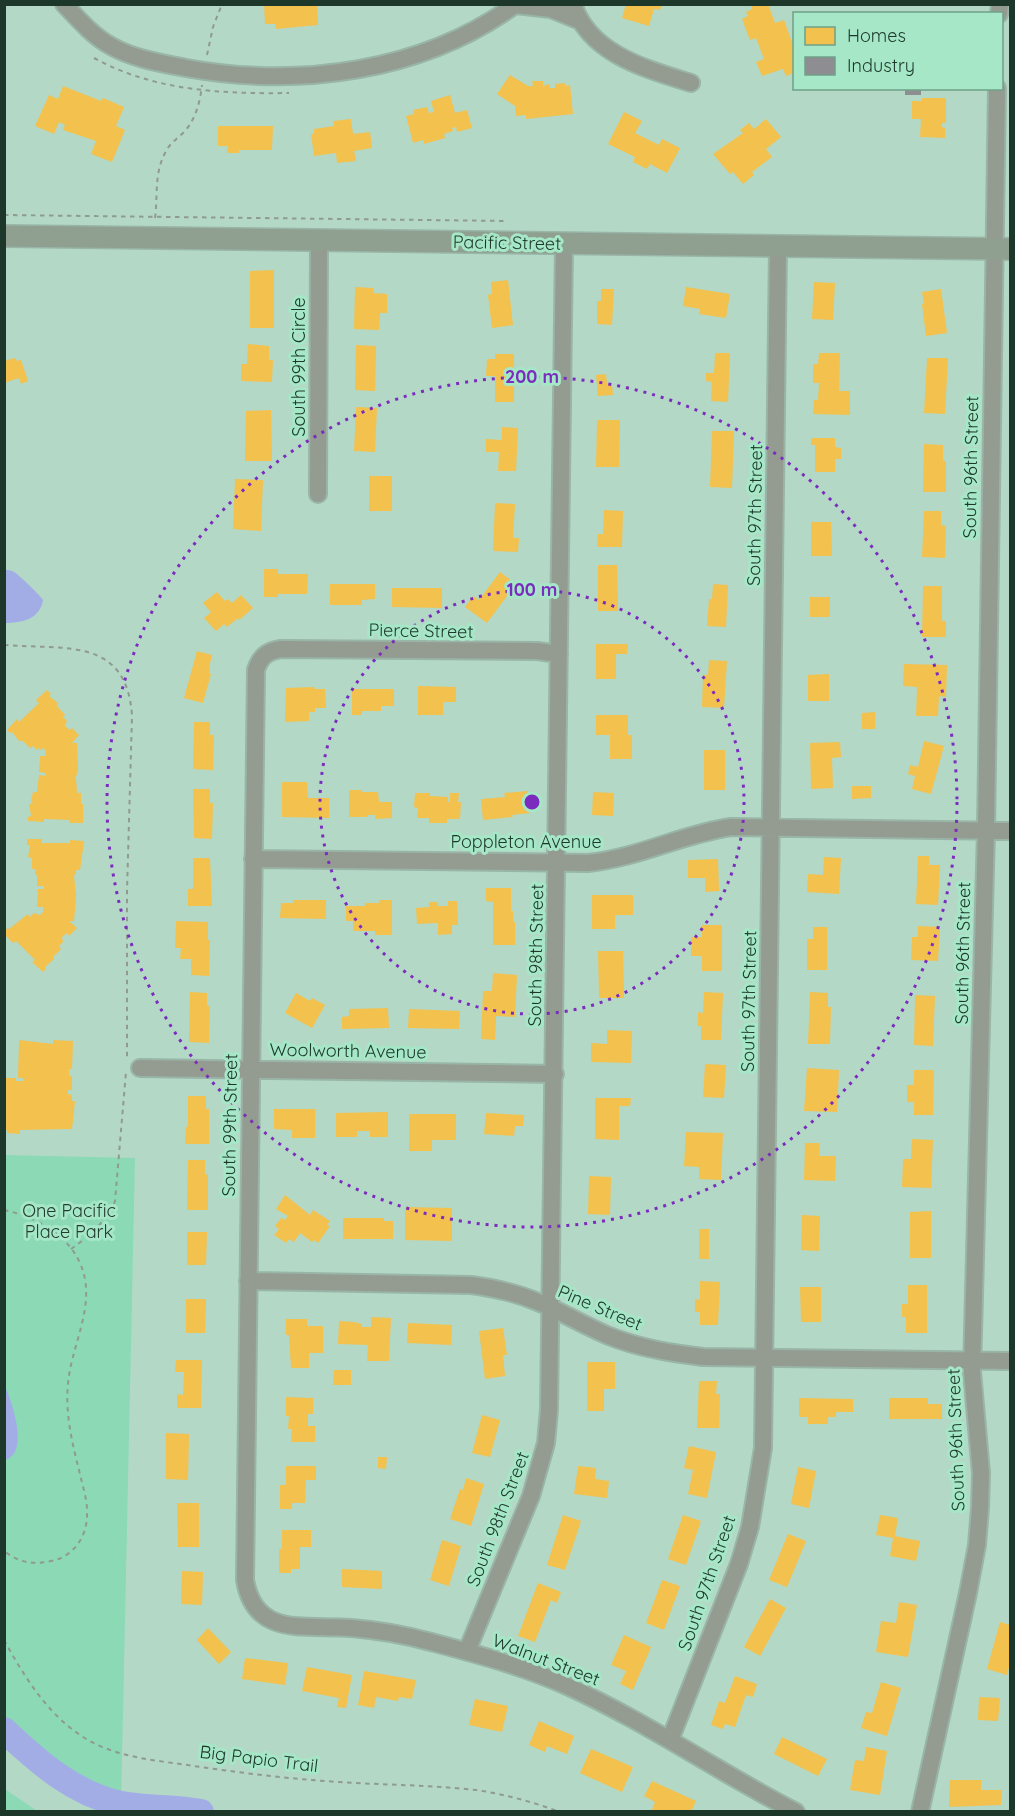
<svg xmlns="http://www.w3.org/2000/svg" width="1015" height="1816" font-family="Quicksand,sans-serif">
<rect width="100%" height="100%" fill="#b4d8c6"/>
<path fill="#8cd9b6" d="M4,1155L135,1158L121,1804C70,1788 42,1766 5,1730Z
M4,1789H5L37,1811H5Z"/>
<path fill="#a2ade6" d="M5,570C8,570 11,570 14,572C17,573 42,597 43,600C40,619 22,623 5,623Z
M4,1384C12,1401 30,1453 5,1460Z"/>
<path fill="#f2c14e" d="M264,4H317L318,25L276,29L275,24H265Z
M626,4H662L660,10L654,9L649,26L622,18Z
M768,4L775,23L784,20L794,48V73L786,76L783,69L762,76L756,62L764,59L756,38L750,40L742,19L748,16L746,12L752,9L751,5Z
M510,75L528,86H533L532,81H543V86L549,84L550,88H555V84L565,83V86L570,85L573,114L526,119V115L516,116L515,106L497,94Z
M63,86L101,101L103,98L124,107L116,126L125,130L112,162L91,154L96,141L63,130L65,125L59,122L54,134L35,126L49,95L58,99Z
M450,95L455,113L467,110L472,128L457,132L456,127L452,128L453,131L444,134L445,138L424,144L423,140L413,143L406,116L414,114L413,110L427,107L429,113L434,112L431,101Z
M922,98H946V123H942V127L945,128V138L920,137L921,119H912V101H922Z
M624,112L642,121L635,133L659,145L662,139L680,148L667,173L650,164L647,169L633,162L635,157L608,144Z
M351,119L353,134L370,132L372,148L354,151L356,161L337,163L336,153L314,156L311,134H314V129L334,126L333,121Z
M766,119L781,137L766,149L772,157L752,172L754,175L743,184L733,172L730,174L713,154L743,133L740,130L749,123L754,129Z
M218,126H273L272,150H239V153H227L228,146H218Z
M274,270V328H250V271Z
M508,280L513,325L492,328L488,295L492,294L491,282Z
M814,282L835,283L833,320L812,319Z
M355,287L374,288L373,293L387,294V313H380L379,330L354,329Z
M686,287L730,294L726,318L699,314L700,309L683,306Z
M601,289H614L612,325L597,324V301H601Z
M941,289L947,333L926,336L922,304H924L922,292Z
M248,344L269,346V360H273L272,382L241,381V364H247Z
M356,345L376,346L375,391L355,390Z
M715,353H730L728,402L711,401L712,382L706,381V373H714Z
M819,353H840L839,391H850V415L813,414L814,400H818L819,383H813V364H818Z
M495,354H514V402H495V376H486L487,359H495Z
M15,358L17,361L21,360L28,381L21,384L19,378L4,383V361Z
M927,358H948L945,414L924,413Z
M606,374L607,384H612L613,395L598,396L596,375Z
M356,407L377,408L375,452L354,451Z
M271,410L272,461H245L246,411Z
M597,420H620L619,467H596Z
M502,427L518,428L516,471H498L499,452H486V439L502,440Z
M712,431H734L732,488L710,487Z
M811,438H835V447L841,448V459H835V472H815V445H811Z
M924,444L943,445V461H946V492H923Z
M369,476H392V511H369Z
M235,479L263,480L261,531L233,529Z
M495,503L515,504L513,538H519L518,552L493,551Z
M604,510L623,511L622,547H597L598,534H603Z
M924,511H941V525L946,526L945,558L922,557Z
M811,522H831L832,556H811Z
M598,565H617L618,611H598Z
M264,569H278V574H308L307,594H278V597H264Z
M500,572L516,584L487,623L465,607L473,596L479,600Z
M330,584H375V599L362,600V605H330Z
M713,584L728,585L726,627L707,626L709,599H712Z
M923,586H942V621H946V637H922Z
M392,588H442V608L392,607Z
M217,592L225,601L228,599L232,603L241,595L253,608L239,620L238,618L227,627L224,624L216,631L204,618L211,612L203,603Z
M810,597H830V617H810Z
M596,644H628L627,654H616V679H596Z
M197,651L212,655L209,668H210L209,673L211,674L203,703L184,698Z
M709,660L727,661L724,708L702,707L703,675H708Z
M904,664L947,665L946,697L939,696L938,716H916L917,687L903,686Z
M829,674V701H808V675Z
M418,686L456,687V702H443V715H418Z
M314,687L315,689H325L326,708H315V712H309V721L285,722L286,688Z
M352,689H394V706H381V711H362V715H352Z
M47,690L51,694L49,696L58,703L57,706L65,715L63,717L67,721L65,726L70,730L72,728L79,735L72,743H77L78,770L76,777L74,778H76L77,793H81V804H83V823H69L70,820L44,819V822L28,821V817L31,816L29,804L33,803L31,801L33,792H37L39,775L46,776L45,773L39,772L40,756H45L46,751L43,748L40,750L38,748L37,750L33,746L30,748L23,741H19L12,732L10,733L7,730L17,719L19,722L39,703L36,700Z
M875,712V729H862V713Z
M596,715H628V735H632V759H610V735H596Z
M194,722H210V735H214L213,770L193,769Z
M924,741L944,746L931,794L912,789L915,776L908,774L910,765L918,767Z
M840,742L841,757L832,758L833,788L811,789L810,743Z
M704,750H725V790H704Z
M282,782H307L308,798H329V818L282,817Z
M852,786H871V798L852,799Z
M193,789H210V803H213L212,839L194,838Z
M349,790H362V792H378L379,802H392V818L375,819V815H367V817H349Z
M528,791L530,813L512,815L513,817L483,820L481,799L505,797L504,793Z
M593,792L614,793L613,816L592,815Z
M415,793H430V796L448,797V802H450V793H459L458,802H461L460,819H447V823H429V818H417L418,808L414,807Z
M27,839H42V843H70V840L84,841L80,870H76V875H74L76,897L74,921H69L77,928L69,936L67,933L62,937L63,942L59,946L61,949L53,957L54,959L45,967L46,969L43,972L32,962L35,960L16,941L13,943L4,934L7,928L9,929L28,914L30,917L34,913L40,915L43,912V907H37L38,889H44V886H37V875H35V869H32V858L28,857L30,845H27Z
M918,856H929V865H940L938,905L916,904Z
M824,857L841,858L839,894L807,892L808,874L823,875Z
M193,858H210L212,906H188V889H193Z
M718,859L719,891L705,892V878H688V860Z
M486,888H511V911H513V922H515V945H493V902L486,901Z
M592,895H633V915H615V929H592Z
M293,900H326V919L280,918L281,903H293Z
M379,900H392V935H375V931H353V921H346V906H365V903H379Z
M448,901H457L458,925H452V934L438,935V923L417,924L416,908L429,907V902H438V906H448Z
M176,921L208,922V940H210L209,976L191,975V959H180L181,948H175Z
M702,925H722V971H702V956H691V937H702Z
M918,926L940,927L938,961L911,960L912,937H918Z
M813,927H827V970H807V939H813Z
M598,951H623L624,998H599Z
M493,973L517,975L515,1017L496,1016L495,1040L481,1039L483,991H492Z
M190,992L207,993V1006H210L209,1043L189,1042Z
M704,992L723,993L721,1040H701V1026H698V1012L703,1013Z
M810,992L828,993V1007H831L830,1044H808Z
M296,993L310,1001L312,998L325,1005L312,1028L285,1013Z
M915,995L935,996L933,1046L914,1045Z
M388,1008L389,1028L342,1029V1017L349,1016V1009Z
M409,1009L460,1011L459,1029L408,1028Z
M607,1030L632,1031L631,1063L591,1062V1043L607,1044Z
M19,1040L53,1044V1040L73,1041L72,1069H69V1076H72V1090H68V1094L72,1095V1101H75L72,1129L20,1130V1134L7,1133V1130H4V1078H16V1081H23V1078H18Z
M705,1064L726,1065L724,1098L703,1097Z
M807,1068L839,1070L837,1112L804,1111Z
M914,1070H934L933,1115H914V1102H907V1085H914Z
M188,1096H206V1109H209V1144H185L186,1127H188Z
M595,1098H631L630,1106H619V1140L595,1139Z
M274,1109H315V1138H292V1130L274,1129Z
M388,1112V1137H370V1131H357V1137H336V1113Z
M486,1113L524,1115L523,1126H515L514,1136L484,1134Z
M409,1114H456V1140H432V1151H409Z
M686,1132L723,1133L721,1180L699,1179V1167L684,1166Z
M912,1139L933,1140L931,1188L902,1187L903,1159H911Z
M805,1143H820L819,1156H836L835,1181L804,1180Z
M188,1160H205V1174L208,1175V1210H187Z
M589,1176L611,1177L610,1215L588,1214Z
M285,1195L310,1215L313,1210L330,1221L327,1225L330,1226L318,1243L314,1240L312,1242L300,1233L294,1242L289,1239L286,1243L274,1235L279,1229L275,1226L281,1218L285,1220L288,1216L276,1209Z
M405,1207L452,1208V1241L405,1240Z
M931,1211V1258H910V1212Z
M802,1215L820,1216L819,1251L801,1250Z
M343,1218H384V1221H393V1239H343Z
M699,1229H709V1259H699Z
M187,1232H207L206,1265H187Z
M700,1281L720,1282L718,1325H700V1312H695V1299L700,1300Z
M908,1285H927V1333H906V1317H902V1304H908Z
M800,1287H821V1322H801Z
M186,1299H206L205,1333H186Z
M371,1317L391,1318L389,1361H367L368,1345L338,1344L339,1321L354,1322L362,1324V1327H371Z
M286,1319H307V1326H323V1353H309V1368H291L289,1335H286Z
M408,1323L452,1325L451,1345L407,1343Z
M503,1328L507,1355H503L505,1376L485,1379L479,1331Z
M176,1360H202L201,1408H177V1394L183,1395L184,1372H175Z
M587,1362H615V1389H604V1411H587Z
M334,1370H351V1385H333Z
M699,1381H717L716,1394H720L719,1428H697Z
M286,1397L313,1398V1414H308V1426H315V1442H291L292,1429H288L289,1416H286Z
M799,1398L853,1399V1412H836V1417H828V1424H808V1417H799Z
M889,1398H928V1404H942V1419H889Z
M482,1415L500,1420L490,1457L472,1453Z
M166,1433L189,1434L188,1480L166,1479Z
M689,1446L716,1452L707,1498L688,1494L693,1470L684,1468Z
M378,1457H387L386,1469L378,1468Z
M286,1466H316V1480H306L305,1503H292V1509H280V1485H286Z
M578,1466L596,1468L595,1479L609,1481L607,1498L574,1494Z
M798,1467L816,1471L809,1508L791,1504Z
M466,1478L484,1484L471,1526L450,1519L460,1489L463,1490Z
M177,1503H199V1547H178Z
M563,1515L581,1521L565,1570L547,1565Z
M683,1515L701,1521L686,1565L668,1559Z
M880,1515L898,1518L895,1536L920,1541L916,1561L890,1556L893,1538L876,1535Z
M282,1530H311V1547H300V1569H291V1573H279V1549H282Z
M788,1534L806,1541L787,1587L769,1580Z
M442,1540L461,1546L449,1586L430,1580Z
M342,1569L382,1571V1589L342,1587Z
M182,1571L203,1572L202,1605L181,1604Z
M662,1580L680,1586L664,1630L646,1623Z
M538,1583L561,1592L557,1603L551,1600L535,1642L518,1636Z
M770,1599L786,1608L760,1656L744,1647Z
M899,1602L917,1605L908,1657L876,1652L881,1621L896,1623Z
M1000,1622L1010,1625V1663L1007,1675L987,1669Z
M208,1628L231,1652L219,1664L197,1640Z
M624,1635L651,1647L633,1690L620,1684L626,1671L611,1665Z
M245,1658L288,1663L285,1685L242,1679Z
M307,1667L352,1675L346,1708L337,1707L339,1698L302,1691Z
M364,1671L416,1680L412,1699L399,1697L398,1701L376,1697L374,1708L358,1705Z
M735,1676L757,1684L753,1697L746,1695L735,1727L725,1724L723,1729L711,1725L719,1701L725,1703Z
M881,1682L901,1688L887,1736L861,1728L866,1712L872,1713Z
M979,1697L1000,1698L998,1721L978,1720Z
M475,1699L508,1706L502,1732L469,1725Z
M539,1721L574,1736L567,1754L547,1746L545,1752L529,1745Z
M782,1737L827,1759L818,1776L774,1754Z
M866,1747L887,1751L880,1795L850,1790L855,1760L864,1761Z
M591,1749L633,1767L622,1792L580,1773Z
M950,1780H981V1790H1002L1001,1805L949,1807Z
M652,1781L696,1801L691,1812L669,1810L668,1812H651L655,1802L644,1796Z"/>
<path fill="#8d8d92" d="M905,88H921V95H905Z"/>
<g fill="none" stroke-linecap="round" stroke-linejoin="round">
<path stroke="#a2ade6" stroke-width="4.5" d="M117,1812L121,1804"/>
<path stroke="#a2ade6" stroke-width="26" d="M4,1730C38,1762 74,1794 121,1804C147,1809 174,1807 201,1812"/>
<g stroke="#98b5a7" stroke-width="20">
<path id="minor" d="M64,4C79,20 93,36 111,46C134,59 161,63 186,68C297,88 422,73 516,4
M573,4C589,54 646,69 691,83
M516,5L551,9L578,20
M999,14L1000,4
M318,494L319,241
M559,654L537,651L281,649C267,651 260,657 256,670L245,1580C255,1639 307,1624 351,1628C378,1630 405,1635 431,1642C476,1654 522,1666 565,1685C645,1721 718,1772 796,1812
M253,859L588,863C638,858 682,834 731,827L1010,831
M140,1068L555,1074
M248,1281L471,1285C494,1288 517,1293 538,1302C562,1312 585,1326 609,1336C639,1348 671,1353 703,1357L1010,1361
M467,1651L531,1496L546,1443L549,1410L564,244
M670,1740L739,1564L750,1527L763,1448L778,247
M920,1812L968,1593L977,1545L980,1508L981,1473L972,1372L986,830L997,88"/>
</g>
<g stroke="#98b5a7" stroke-width="24">
<path id="major" d="M4,236L1010,249"/>
</g>
<path stroke="#8f9a90" stroke-width="2" stroke-dasharray="4.5 4.5" stroke-linecap="butt" d="M207,55L213,27L222,4
M94,58C154,91 222,94 289,93
M4,215L508,221
M155,218C158,196 154,174 165,153C169,144 177,139 184,132C196,119 200,102 202,85
M4,645C64,650 127,636 132,716L127,891V1060
M4,1210C36,1217 66,1233 80,1263C98,1303 71,1345 68,1384C65,1412 72,1443 79,1470C82,1485 88,1500 87,1515C87,1537 73,1557 51,1561C34,1565 19,1563 4,1551
M71,1249C88,1237 107,1221 115,1201L126,1072
M4,1640C24,1676 46,1712 80,1735C114,1758 155,1760 194,1766C242,1773 290,1779 339,1782C385,1785 430,1785 476,1790C504,1794 533,1802 560,1812"/>
<use href="#minor" stroke="#949c91" stroke-width="16"/>
<use href="#major" stroke="#8f9f90" stroke-width="21"/>
</g>
<g fill="none" stroke="#7b2cbf" stroke-width="3" stroke-dasharray="3 6">
<circle cx="532" cy="802" r="212"/>
<circle cx="532" cy="802" r="425"/>
</g>
<g text-anchor="middle" stroke-width="6" stroke-linejoin="round" paint-order="stroke">
<g font-size="18" fill="#1d372b" stroke="#a5e7c6">
<text transform="translate(507 243) rotate(1)" y="6">Pacific Street</text>
<text transform="translate(299 367) rotate(-90)" y="6">South 99th Circle</text>
<text transform="translate(971 467) rotate(-89)" y="6">South 96th Street</text>
<text transform="translate(755 515) rotate(-89)" y="6">South 97th Street</text>
<text transform="translate(421 631) rotate(1)" y="6">Pierce Street</text>
<text x="526" y="848">Poppleton Avenue</text>
<text transform="translate(963 953) rotate(-89)" y="6">South 96th Street</text>
<text transform="translate(536 955) rotate(-89)" y="6">South 98th Street</text>
<text transform="translate(749 1001) rotate(-89)" y="6">South 97th Street</text>
<text transform="translate(348 1051) rotate(1)" y="6">Woolworth Avenue</text>
<text transform="translate(230 1125) rotate(-89)" y="6">South 99th Street</text>
<text transform="translate(600 1308) rotate(23)" y="6">Pine Street</text>
<text transform="translate(956 1440) rotate(-92)" y="6">South 96th Street</text>
<text transform="translate(498 1519) rotate(-69)" y="6">South 98th Street</text>
<text transform="translate(707 1583) rotate(-71)" y="6">South 97th Street</text>
<text transform="translate(546 1660) rotate(21)" y="6">Walnut Street</text>
<text transform="translate(259 1759) rotate(7)" y="6">Big Papio Trail</text>
</g>
<g font-size="18" fill="#233c30" stroke="#a5e7c6">
<text x="69" y="1217">One Pacific<tspan x="69" dy="21">Place Park</tspan></text>
</g>
</g>
<circle cx="532" cy="802" r="9" fill="#7b2cbf" stroke="#a5e7c6" stroke-width="3"/>
<g font-size="18" text-anchor="middle" font-weight="bold" fill="#7b2cbf" stroke="#a5e7c6" stroke-width="6" stroke-linejoin="round" paint-order="stroke">
<text x="532" y="383">200 m</text>
<text x="532" y="596">100 m</text>
</g>
<rect width="1015" height="1816" fill="none" stroke="#1d372b" stroke-width="12"/>
<rect x="793" y="12" width="210" height="78" fill="#a5e7c6" stroke="#6fa188" stroke-width="1.5"/>
<rect x="805" y="27" width="30" height="18" fill="#f2c14e" stroke="#6fa188" stroke-width="1.5"/>
<text x="847" y="42" font-size="18" fill="#1d372b">Homes</text>
<rect x="805" y="57" width="30" height="18" fill="#8d8d92" stroke="#6fa188" stroke-width="1.5"/>
<text x="847" y="72" font-size="18" fill="#1d372b">Industry</text>
</svg>
